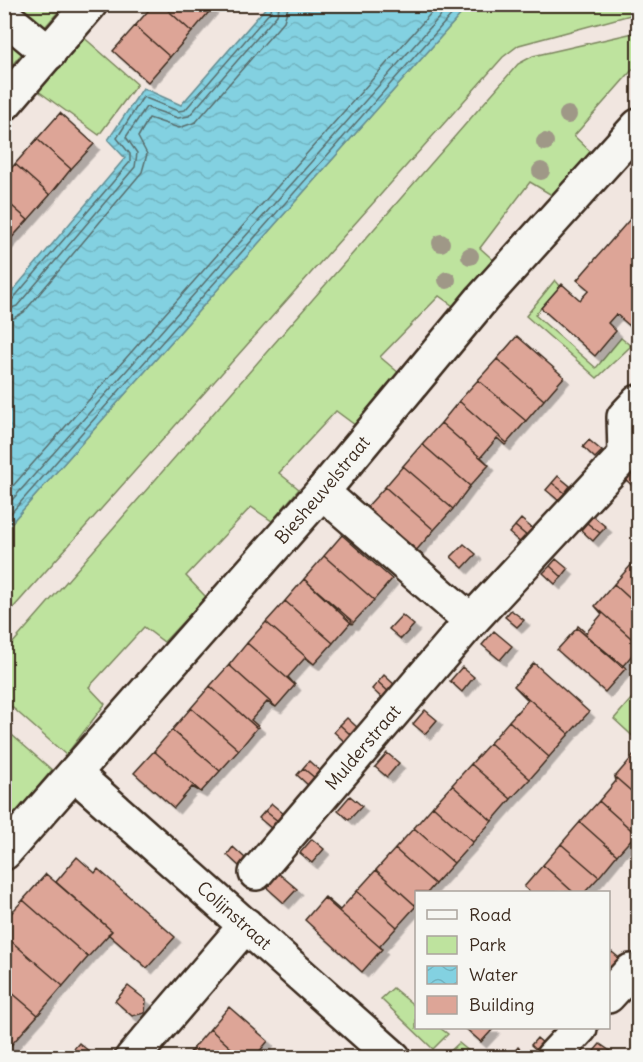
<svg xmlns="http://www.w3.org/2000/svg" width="643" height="1062" font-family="Delius,sans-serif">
<defs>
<pattern id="water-waves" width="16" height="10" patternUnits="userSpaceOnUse" patternTransform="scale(1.5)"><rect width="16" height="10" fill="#83d1e1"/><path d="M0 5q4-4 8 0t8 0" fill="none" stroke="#72b4c1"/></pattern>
<filter id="shadow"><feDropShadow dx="5.5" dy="5.5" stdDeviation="0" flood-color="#0004"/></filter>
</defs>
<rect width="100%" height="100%" fill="#f1e6e0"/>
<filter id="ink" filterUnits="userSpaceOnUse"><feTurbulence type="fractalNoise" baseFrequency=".0167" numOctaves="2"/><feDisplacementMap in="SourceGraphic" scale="12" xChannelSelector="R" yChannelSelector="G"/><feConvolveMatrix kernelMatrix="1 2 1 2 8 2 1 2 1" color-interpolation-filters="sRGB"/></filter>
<g filter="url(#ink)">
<path fill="#bee39e" stroke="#7c865e" stroke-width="1.5" d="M15,5H64L45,27Z
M469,5H638V13L519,45L503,57L5,617V530Z
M638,32V72L633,69L574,136L593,154L555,197L530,182L480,248L498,264L459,310L439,296L380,357L399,373L355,425L336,411L279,473L299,489L272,521L251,507L186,576L206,597L164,642L144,627L89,687L105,704L66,755L5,701V652L518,64L533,56Z
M81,35L137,84L99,135L34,88Z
M5,36L24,51L5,73Z
M555,280L560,286L535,315L596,368L621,338L631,346L597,378L526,316Z
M638,691V741L614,719Z
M5,729L52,770L5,826Z
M393,988L416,1007V1028H440L448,1034L433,1049L381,999Z
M459,1043L476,1057L445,1056Z"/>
<path fill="url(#water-waves)" stroke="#668e93" stroke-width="1.5" d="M268,5H469L5,530V300L125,158L108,140L143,88L181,105Z"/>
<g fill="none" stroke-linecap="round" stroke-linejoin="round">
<path stroke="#586d6c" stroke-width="1.5" d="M4,303L12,300L130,162V154L117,138L143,97L178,111L185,110L271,11L272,4
M4,311L17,306L135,167L137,153L126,137L146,107L178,118L189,116L277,15L280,4
M4,320L14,318L24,312L142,172L147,154L138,137L149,118L179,128L196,122L284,21L289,4
M4,496L439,4
M4,509L451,4
M4,521L461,4"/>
</g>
<path fill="#dda597" stroke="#3b2a1e" stroke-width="1.5" filter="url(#shadow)" d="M154,4H161L192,32L170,57L135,26Z
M161,4H212L214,6L192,32Z
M135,26L170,57L148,82L113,51Z
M60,113L94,144L71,169L37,139Z
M37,139L71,169L50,195L15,164Z
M15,164L50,195L28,220L4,199V176Z
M4,199L28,220L6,244L4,243Z
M638,210V318L631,327L616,314L608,323L616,331L595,356L541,308L562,284L580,300L589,290L577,280Z
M517,336L564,377L544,400L497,359Z
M497,359L544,400L526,421L478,380Z
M478,380L526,421L507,443L459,401Z
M459,401L507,443L505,445L497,438L481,457L489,465L441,423Z
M441,423L489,465L470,486L422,444Z
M589,440L602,451L595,458L583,447Z
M422,444L470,486L453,509L403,466Z
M403,466L453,509L434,530L385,487Z
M632,472L638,478L637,490L625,479Z
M558,476L570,486L565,493L552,483Z
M552,483L565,493L558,500L546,490Z
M385,487L434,530L414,553L365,509Z
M593,516L606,527L600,533L587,523Z
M521,519L533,529L527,536L515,526Z
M587,523L600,533L593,541L581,530Z
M515,526L527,536L521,543L509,533Z
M342,535L392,579L374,600L324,556Z
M464,544L476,554L463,568L451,557Z
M324,556L374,600L352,624L304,579Z
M556,559L568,569L562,577L550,566Z
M633,563L638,568V606L614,584Z
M550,566L562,577L555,584L543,573Z
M304,579L352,621L333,643L285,601Z
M614,584L638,606V644L595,606Z
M285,601L333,643L314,664L266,622Z
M595,606L638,644V648L622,667L577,628L578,626L586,633L602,614Z
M511,610L524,620L517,627L505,617Z
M402,615L414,625L401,639L389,629Z
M266,622L314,664L305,658L288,677L295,685L247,643Z
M577,628L626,668L605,692L557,650Z
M494,631L512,646L500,660L482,645Z
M247,643L295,685L276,707L229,665Z
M534,663L589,712L569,734L514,686Z
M229,665L276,707L267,702L251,720L259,727L257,728L210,686Z
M462,667L474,677L462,692L450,681Z
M384,675L396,686L390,693L378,682Z
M378,682L390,693L384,700L372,689Z
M210,686L257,728L239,750L191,708Z
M514,686L569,734L549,757L509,721L528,700Z
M191,708L239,750L220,771L172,730Z
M425,710L437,720L425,734L413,724Z
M347,718L358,728L352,736L340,725Z
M509,721L549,757L530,779L490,743Z
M340,725L352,736L346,743L334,732Z
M172,730L220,771L201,792L154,751Z
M490,743L530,779L511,799L471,764Z
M154,751L201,792L192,787L174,808L134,773Z
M387,753L399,763L387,777L375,767Z
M634,755L638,758V797L615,777Z
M309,761L321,772L315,778L303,768Z
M471,764L511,799L492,821L452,785Z
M303,768L315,778L309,786L297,775Z
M615,777L638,797V831L636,834L599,801L616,781Z
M452,785L492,821L473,842L433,806Z
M350,796L362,806L349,820L338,810Z
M599,801L636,834L617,855L580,822Z
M272,804L284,814L278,821L265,811Z
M433,806L473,842L454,863L414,828Z
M265,811L278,821L271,828L259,818Z
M580,822L617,855L599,877L561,844Z
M414,828L454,863L435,884L395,849Z
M312,839L324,849L312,863L300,853Z
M561,844L599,877L585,892H573L543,865Z
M233,847L245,858L239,866L227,855Z
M395,849L435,884L428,892H416V906L376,870Z
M77,857L95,873L98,869L175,937L147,968L108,934L112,931L56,882Z
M543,865L573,892H530L524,887Z
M376,870L416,906L397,927L357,891Z
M278,873L297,889L284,903L266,887Z
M46,874L112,931L88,957L23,900Z
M357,891L397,927L380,946L382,949L324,898L325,897L340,910Z
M324,898L382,949L362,972L305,920Z
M23,900L88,957L63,986L4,935V921Z
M4,935L63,986L38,1015L4,986Z
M612,952L624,962L608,974V956Z
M4,986L38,1015L12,1044L4,1037Z
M128,986L146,1000L145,1013L132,1016L115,1001Z
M229,1007L268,1041L254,1058H242L210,1029Z
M465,1028H494L481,1042Z
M210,1029L242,1058H199L191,1051Z
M4,1037L12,1044L4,1053Z
M537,1038L549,1048L543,1056L531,1045Z
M79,1043L96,1057V1058H66Z
M600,1044L610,1051L604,1058H588Z
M518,1047L529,1058H509Z
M191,1051L199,1058H186Z"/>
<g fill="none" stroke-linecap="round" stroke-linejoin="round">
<g stroke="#3b2a1e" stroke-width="38">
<g id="minor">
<path d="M4,16L49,53"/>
<path d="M4,104L90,4"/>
<path d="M322,492L471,621"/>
<path id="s1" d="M75,774L394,1058"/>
<path id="s2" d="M4,853L322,492L482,299L638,126"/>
<path id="s3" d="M256,873L471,621L625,455L624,417L638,402"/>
<path d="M608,996L631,971L638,977"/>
<path d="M132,1058L246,925"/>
<path d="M552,1058L580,1028"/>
</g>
</g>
<use href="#minor" stroke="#f6f6f2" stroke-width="33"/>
</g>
<g fill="#9f9887">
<circle cx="568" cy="115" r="9"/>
<circle cx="545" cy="142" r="9"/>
<circle cx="541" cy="171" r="9"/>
<circle cx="441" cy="243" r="9"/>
<circle cx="470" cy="256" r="9"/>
<circle cx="447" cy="280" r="9"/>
</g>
</g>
<g text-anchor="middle" stroke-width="4.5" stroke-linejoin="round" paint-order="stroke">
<g font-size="18" fill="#3b2a1e" stroke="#f6f6f2">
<text dy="6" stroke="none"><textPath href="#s2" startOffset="483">Biesheuvelstraat</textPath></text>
<text dy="6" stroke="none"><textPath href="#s3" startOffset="165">Mulderstraat</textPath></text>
<text dy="6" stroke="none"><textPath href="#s1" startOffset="213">Colijnstraat</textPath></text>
</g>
</g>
<rect width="643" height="1062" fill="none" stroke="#f6f6f2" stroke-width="24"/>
<rect x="12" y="12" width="619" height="1038" fill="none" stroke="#3b2a1e" stroke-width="2" filter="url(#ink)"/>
<rect x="415" y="891" width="195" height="138" fill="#f6f6f2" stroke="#aba49d" stroke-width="1.5"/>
<rect x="427" y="910" width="30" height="9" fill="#f6f6f2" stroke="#aba49d" stroke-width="1.5"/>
<text x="469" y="921" font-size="18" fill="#3b2a1e">Road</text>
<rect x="427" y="936" width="30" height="18" fill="#bee39e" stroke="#aba49d" stroke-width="1.5"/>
<text x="469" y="951" font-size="18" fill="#3b2a1e">Park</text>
<rect x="427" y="966" width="30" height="18" fill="url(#water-waves)" stroke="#aba49d" stroke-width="1.5"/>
<text x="469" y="981" font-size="18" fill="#3b2a1e">Water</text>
<rect x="427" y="996" width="30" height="18" fill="#dda597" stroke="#aba49d" stroke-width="1.5"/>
<text x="469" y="1011" font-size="18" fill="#3b2a1e">Building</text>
</svg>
